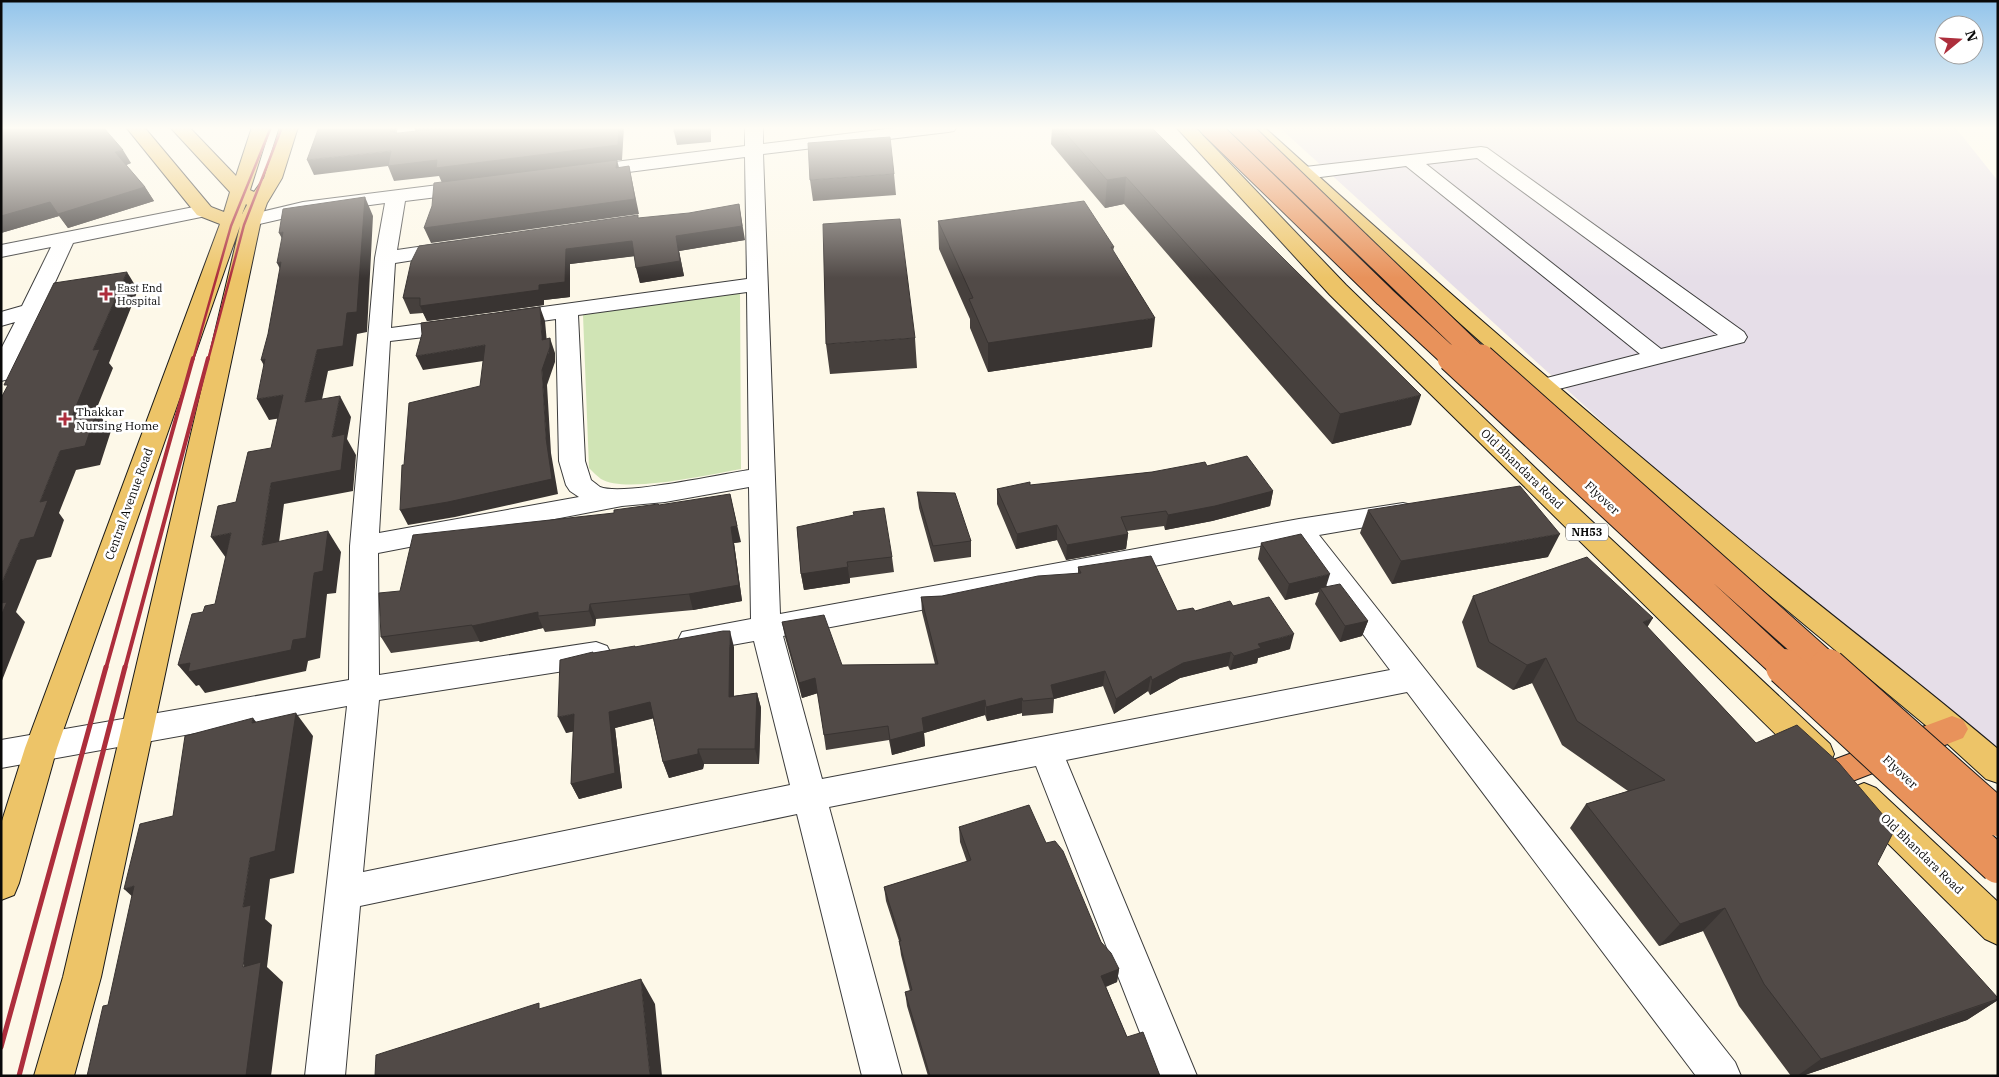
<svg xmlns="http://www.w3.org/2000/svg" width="1999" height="1077" font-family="'IBM Plex Serif',serif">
<rect width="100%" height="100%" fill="#fdf8e8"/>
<path fill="#e6dee8" d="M1279,127H1955L1998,181V783Z"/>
<path fill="#d0e4b5" d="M740,292L741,469C712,474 625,494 601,479C597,476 593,472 589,468L583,315Z"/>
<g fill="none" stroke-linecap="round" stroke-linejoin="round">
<g stroke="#3c3c3c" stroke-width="2">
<path id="minor" d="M398,127H416L414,135L432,133L438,134L441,138L438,142C426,145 410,148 398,145L395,141Z
M745,127H763V144L903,127H957L954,131L948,132L763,154L780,614L1299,519L1403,503L1412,505L1416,512L1412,519L1319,535L1735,1062L1741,1076H1696L1407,692L1066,760L1197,1076H1157L1036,766L829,807L902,1076H862L797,814L360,906L345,1076H305L347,706L1,768V740L349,680L350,546L375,258L385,203L303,214L251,226L244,224L241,220L244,216L303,202L470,181L477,183L479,187L477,191L470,193L405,201L397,250L452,242L459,244L462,248L459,252L452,254L395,263L391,328L459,319L467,321L470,326L467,331L459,333L390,341L379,533L579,497L570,491L566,485L559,461L556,319L506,326L498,324L495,319L498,314L506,312L747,279L745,157L582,178L575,176L573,172L575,168L582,166L745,146ZM747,292L749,470C721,474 623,496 600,487C597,485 594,482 591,480L585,461L578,315ZM749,487L751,619L682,632L678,640L682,648L693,652L754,641L790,785L363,872L379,700L596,666L607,662L611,654L607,646L596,642L379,675L378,553L622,506L665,502ZM1292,540L1390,670L822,779L783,636Z
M1481,147L1487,148L1744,332L1747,337L1744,342L1543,393L1535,391L1531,386L1535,381L1640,354L1406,166L1305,179L1298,177L1296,173L1298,169L1305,167ZM1477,158L1718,335L1661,349L1426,164Z
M204,205L211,207L214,211L211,215L73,243L13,374L9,379L1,381V349L15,322L1,326V312L22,306L51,247L1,257V245Z"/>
</g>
<g stroke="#1a1a1a" stroke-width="2">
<path id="major" d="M126,127H144L211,207L224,212L230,192L170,127H189L236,176L252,127H270L250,190L254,192L264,178L280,127H298L282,178L267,203L261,220L101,977L74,1076H34L63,977L240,226L57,748L19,883L14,895L1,900V824L25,748L220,224L197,215ZM246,204L247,205L242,214Z
M1176,127H1195L1346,285L1551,483L1830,744L1834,754L1830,764L1818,768L1806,764L1330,295Z
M1245,127H1264C1418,267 1575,403 1735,536C1821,608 1912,676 1998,749V783L1986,779L1941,738L1716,551L1338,215Z
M1864,783L1876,788L1998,902V945L1985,939L1852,808L1847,798L1852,788Z"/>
</g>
<g stroke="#1a1a1a" stroke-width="2">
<path id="highway" d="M1952,716L1963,720L1968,729L1963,738L1837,787L1825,783L1820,773L1825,763Z"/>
</g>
<use href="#minor" fill="#fff" fill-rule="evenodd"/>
<use href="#major" fill="#edc468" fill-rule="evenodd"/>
<use href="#highway" fill="#e8925b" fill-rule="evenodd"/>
<path stroke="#ad2e3c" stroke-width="2.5" d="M193,360L231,226L271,127
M208,360L244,225L282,127"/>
<path stroke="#ad2e3c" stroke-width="4" d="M106,668L193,358
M125,668L208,358"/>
<path stroke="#ad2e3c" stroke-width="5" d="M1,1047L106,667
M19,1076L125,667"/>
<g stroke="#1a1a1a" stroke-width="22" stroke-linecap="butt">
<path id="highway-bridge-far2" d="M1210,127L1385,297L1453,360
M1240,127L1482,360"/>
</g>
<g stroke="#1a1a1a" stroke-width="29" stroke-linecap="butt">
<path id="highway-bridge-far1" d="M1451,358L1785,668
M1481,358L1829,668"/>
</g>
<g stroke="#1a1a1a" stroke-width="38" stroke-linecap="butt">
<path id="highway-bridge" d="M1784,667L1998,865
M1828,667L1998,818"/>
</g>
<use href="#highway-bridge-far2" stroke="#e8925b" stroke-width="20"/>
<use href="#highway-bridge-far1" stroke="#e8925b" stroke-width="27"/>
<use href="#highway-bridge" stroke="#e8925b" stroke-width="36"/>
</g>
<path fill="#46403d" d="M1,127L131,163L126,165L145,187L154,201L68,228L59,216L1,233Z
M1052,127H1151L1411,425L1332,444L1124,204L1105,208L1051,144Z
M894,174L896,195L813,201L810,180Z
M639,218L745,240L679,251L684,276L640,283L634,256L570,264V297L544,300V305L427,321L423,313L410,314L403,298Z
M938,221L1114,247L1113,251L1152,347L988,372L970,328V319L939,249Z
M915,338L917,368L830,374L826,344Z
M1207,466L1273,491L1270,506L1212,521L1165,530L1164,526L1127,531L1128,534L1126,549L1066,560L1057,540L1016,549L997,504V489Z
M917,492L971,541V557L934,562L919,508Z
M659,505L741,542L734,543L742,601L693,610L596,619L595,626L545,632L543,628L480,642L479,641L391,653L381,637L400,591L614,513Z
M1368,510L1548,557L1392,584L1360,533Z
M797,527L892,557L894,572L850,578V583L804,590L801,574Z
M1261,543L1326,587L1368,621L1362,636L1340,642L1315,604L1319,592L1285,600L1258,559Z
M1078,567L1177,611H1195L1233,606L1290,649L1258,658L1257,663L1230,670L1228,666L1180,678L1150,695L1148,691L1114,714L1103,686L1054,699L1053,713L1022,716V713L987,721L985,715L924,733L925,746L892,755L889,740L826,750L818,693L802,698L785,637L782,622L842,665L935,664L922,612L921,597L942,596L1078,573Z
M1473,596L1647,627L1756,743L1877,864L1998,1000L1967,1020L1802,1076H1791L1739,1006L1703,931L1659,946L1570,828L1586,804L1628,791L1562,745L1532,683L1513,690L1477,667L1462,622Z
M636,647H734V696L757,693L761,708L759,764H704L703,769L669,778L663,762L653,718L615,728L622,788L579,799L571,784L573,731L566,733L594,653Z
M959,827L1046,843L1101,942L1119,969L1117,982L1106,987L1127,1037L1160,1076H928L907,1006L905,992L910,991L901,955L899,941L886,901L884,887L967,862L960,842Z"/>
<path fill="#393432" d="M388,127H397L393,141Z
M414,127H465L416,133Z
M619,127H624L622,160H617L621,175L616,168L442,183L439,176L394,181L388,166L314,175L307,160Z
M711,127V142L677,145L674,132Z
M123,150L131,163L124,166L115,152Z
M629,166L639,214L431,243L424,228Z
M1126,177L1124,204L1105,208L1107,180Z
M145,187L154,201L68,228L58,214Z
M365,197L373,216L367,332L357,334L353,366L328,371L317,423L305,402L317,350Z
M50,202L59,216L1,233V216Z
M739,204L745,240L679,251L684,276L640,283L636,268L676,236Z
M283,232L289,252L279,233Z
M632,241L636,256L570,264V297L544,300V305L427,321L420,306L539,285L566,249Z
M281,262L287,283L277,263Z
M127,272L138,290L109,363L113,368L86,435L72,416L93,350Z
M540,307L545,321L548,354L550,338L555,353V362L547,385L551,453L558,494L455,517L408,525L400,510L546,438L542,370V340Z
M1155,318L1152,347L988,372V343Z
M485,345L490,360L423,370L416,356Z
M265,359L272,381L261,360Z
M283,395L294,416L269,420L257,399Z
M1421,395L1411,425L1332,444L1340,414Z
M340,396L351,417L347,439L356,455L353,491L284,504L276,566L262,545L271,483L332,437Z
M97,411L111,431L100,465L76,470L59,513L64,520L51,557L37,560L16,612L25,622L1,683V585L20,540L40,502L60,451Z
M1273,491L1270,506L1212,521L1165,530L1168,515Z
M730,494L741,542L734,543L742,601L693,610L689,594L731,527Z
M1057,525V540L1016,549L1017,534Z
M328,531L341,552L336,593L327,594L320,658L308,661L306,671L205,693L199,685L196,686L178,665L293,640L314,573Z
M231,533L226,558L211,537Z
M1128,534L1126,549L1066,560L1067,545Z
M1560,534L1548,557L1392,584L1401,561Z
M847,562L850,583L804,590L801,574Z
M1330,574L1325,590L1320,588L1319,592L1285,600L1289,584Z
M590,604L596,619L595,626L589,611Z
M538,612V616L543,628L480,642L472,626Z
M1653,618L1637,644L1643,622Z
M1368,621L1362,636L1340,642L1345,626Z
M730,631L734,647V713L729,697Z
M1294,634L1290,649L1258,658L1257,663L1230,670L1234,656L1258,644Z
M1231,652L1228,666L1180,678L1150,695L1152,680L1183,663Z
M1546,658L1532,683L1513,690L1527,665Z
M1105,671L1103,686L1054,699L1051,685Z
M1151,676L1148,691L1114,714L1116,699Z
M815,678L818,693L802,698L799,683Z
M757,693L761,708L759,764L755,749Z
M1022,698V713L987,721L986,707Z
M985,700V715L924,733L925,746L892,755L890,740L922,718Z
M650,702L655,718L615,728L622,788L579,799L571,784L609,712Z
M296,713L313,736L294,873L270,879L265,919L272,925L267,967L283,982L271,1076H246L243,907L250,858Z
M574,714L581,730L566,733L558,717Z
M253,718L271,740L252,723Z
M698,749L704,764L703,769L669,778L663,762Z
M134,886L147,910L124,889Z
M1725,908L1703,931L1659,946L1680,924Z
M1119,969L1117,982L1099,989L1101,976Z
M641,979L655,1004L662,1076H650Z
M1998,1000L1967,1020L1802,1076H1797L1821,1059Z"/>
<path fill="#514a47" stroke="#393432" d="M1,127H103L123,150L115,152L145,187L58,214L50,202L1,216Z
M319,127H388L391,132L398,133L454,127H619L618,145L436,168L437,160L388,166L391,151L307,160Z
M674,127H709V129L674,132Z
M1060,127H1151L1421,395L1340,414L1126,177L1107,180Z
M890,137L894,174L810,180L808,143Z
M617,160L616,168L629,166L635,199L424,228L432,206L434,183Z
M365,197L357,312L347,313L343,346L317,350L305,402L340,396L332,437L345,434L341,470L271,483L262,545L328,531L323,571L314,573L306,638L293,640L291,650L188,672L190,663L178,665L192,614L203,612L205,606L215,604L231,533L211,537L218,506L236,502L248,452L271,448L283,395L257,399L265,359L261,360L268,334L281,262L277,263L283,232L279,233L283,209Z
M1084,201L1114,247H1111L1155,318L988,343L969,299L973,298L938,221Z
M739,204L742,226L676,236L680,261L636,268L632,241L566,249L565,282L539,285V290L420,306V298H403L411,262L419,246L638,215V218L689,213Z
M900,219L915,338L826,344L823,224Z
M127,272L93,350L100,349L72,416L97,411L85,446L60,451L40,502L48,500L34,537L20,540L1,585V398L8,385H4L54,283Z
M540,307L542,340L550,338V347L542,370L546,438L552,479L448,502L400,510L402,465H404L409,403L480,386L485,345L416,356L422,334L421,323Z
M1247,456L1273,491L1215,506L1168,515L1166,511L1121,517L1128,534L1067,545L1057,525L1017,534L997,489L1030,482V485L1152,472L1205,462L1207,466Z
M1520,486L1560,534L1401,561L1368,510Z
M917,492L955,493L971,541L933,546Z
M730,494L737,526L731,527L739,585L689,594L590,604L589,611L538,616V612L472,626V625L381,637L379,593L400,591L413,535L614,513V510L658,504L659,505Z
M884,508L892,557L847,562L848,567L801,574L797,527L854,515L853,512Z
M1301,534L1330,574L1289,584L1261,543Z
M1151,556L1177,611L1193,608L1195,611L1230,601L1233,606L1269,597L1294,634L1258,644L1261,648L1234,656L1231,652L1183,663L1152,680L1151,676L1116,699L1105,671L1051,685L1054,698L1023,701L1022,698L986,707L985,700L922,718L924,731L890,740L888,726L824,735L815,678L799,683L782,622L824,615L842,665L938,664L921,597L942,596L1038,576L1081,573L1078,567Z
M1587,557L1653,618L1643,622L1756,743L1797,725L1839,763L1895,829L1877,864L1998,998V999L1821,1059L1764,984L1725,908L1680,924L1586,804L1665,780L1577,721L1546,658L1527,665L1489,642L1473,596Z
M1340,584L1368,621L1345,626L1320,588Z
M7,602L1,616V603Z
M723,631H730L729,697L757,693L755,749H698V754L663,762L650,702L609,712L615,773L571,784L574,714L558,717L560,660L593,652V653L635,646V647Z
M296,713L275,851L250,858L243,907L251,905L243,967L261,962L246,1076H87L103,1006L108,1005L134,886L124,889L140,824L173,816L185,736L253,718L252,723Z
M1029,805L1046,843L1055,841L1063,851L1101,942L1111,953L1119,969L1101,976L1127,1037L1143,1032L1160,1076H930L905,992L912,990L899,941H901L884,887L971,860L959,827Z
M641,979L650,1076H375L376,1055L539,1003V1009Z"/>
<linearGradient id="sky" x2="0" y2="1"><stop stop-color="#92c4eb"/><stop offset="0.46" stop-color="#fefcf5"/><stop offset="1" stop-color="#fefcf5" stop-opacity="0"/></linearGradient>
<rect width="1999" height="278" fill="url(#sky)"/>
<g fill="#ad2e3c" stroke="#fff" stroke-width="2">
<path d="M103.5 286.5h5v5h5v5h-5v5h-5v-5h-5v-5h5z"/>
<path d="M62.5 411.5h5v5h5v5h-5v5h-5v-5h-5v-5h5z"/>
</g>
<g text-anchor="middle" stroke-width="5" stroke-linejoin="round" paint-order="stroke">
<g font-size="11" fill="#090909" stroke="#fff" text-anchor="start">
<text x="117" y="292">East End<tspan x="117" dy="13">Hospital</tspan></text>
</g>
<rect fill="#fff" stroke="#535353" stroke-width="1" x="1566" y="523.5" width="42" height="17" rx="4"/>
<g font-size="11" font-weight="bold" fill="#090909">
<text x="1587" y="536">NH53</text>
</g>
<g font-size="12" fill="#090909" stroke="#fff" text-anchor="start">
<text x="76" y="416">Thakkar<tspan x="76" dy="14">Nursing Home</tspan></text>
</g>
<g font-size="12" fill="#090909" stroke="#fff">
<text transform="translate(1522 469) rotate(44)" y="4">Old Bhandara Road</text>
<text transform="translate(1602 498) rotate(43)" y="4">Flyover</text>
<text transform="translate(129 504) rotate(-70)" y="4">Central Avenue Road</text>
<text transform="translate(1900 772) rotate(43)" y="4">Flyover</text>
<text transform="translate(1922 854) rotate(44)" y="4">Old Bhandara Road</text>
</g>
</g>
<rect width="1999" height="1077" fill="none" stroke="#090909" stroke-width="5"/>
<g transform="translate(1959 40) rotate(72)"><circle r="24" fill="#ffffff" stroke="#9d9d9d"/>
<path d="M0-4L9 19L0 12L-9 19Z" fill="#ad2e3c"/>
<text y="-8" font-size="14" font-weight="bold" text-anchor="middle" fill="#090909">N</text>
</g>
</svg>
